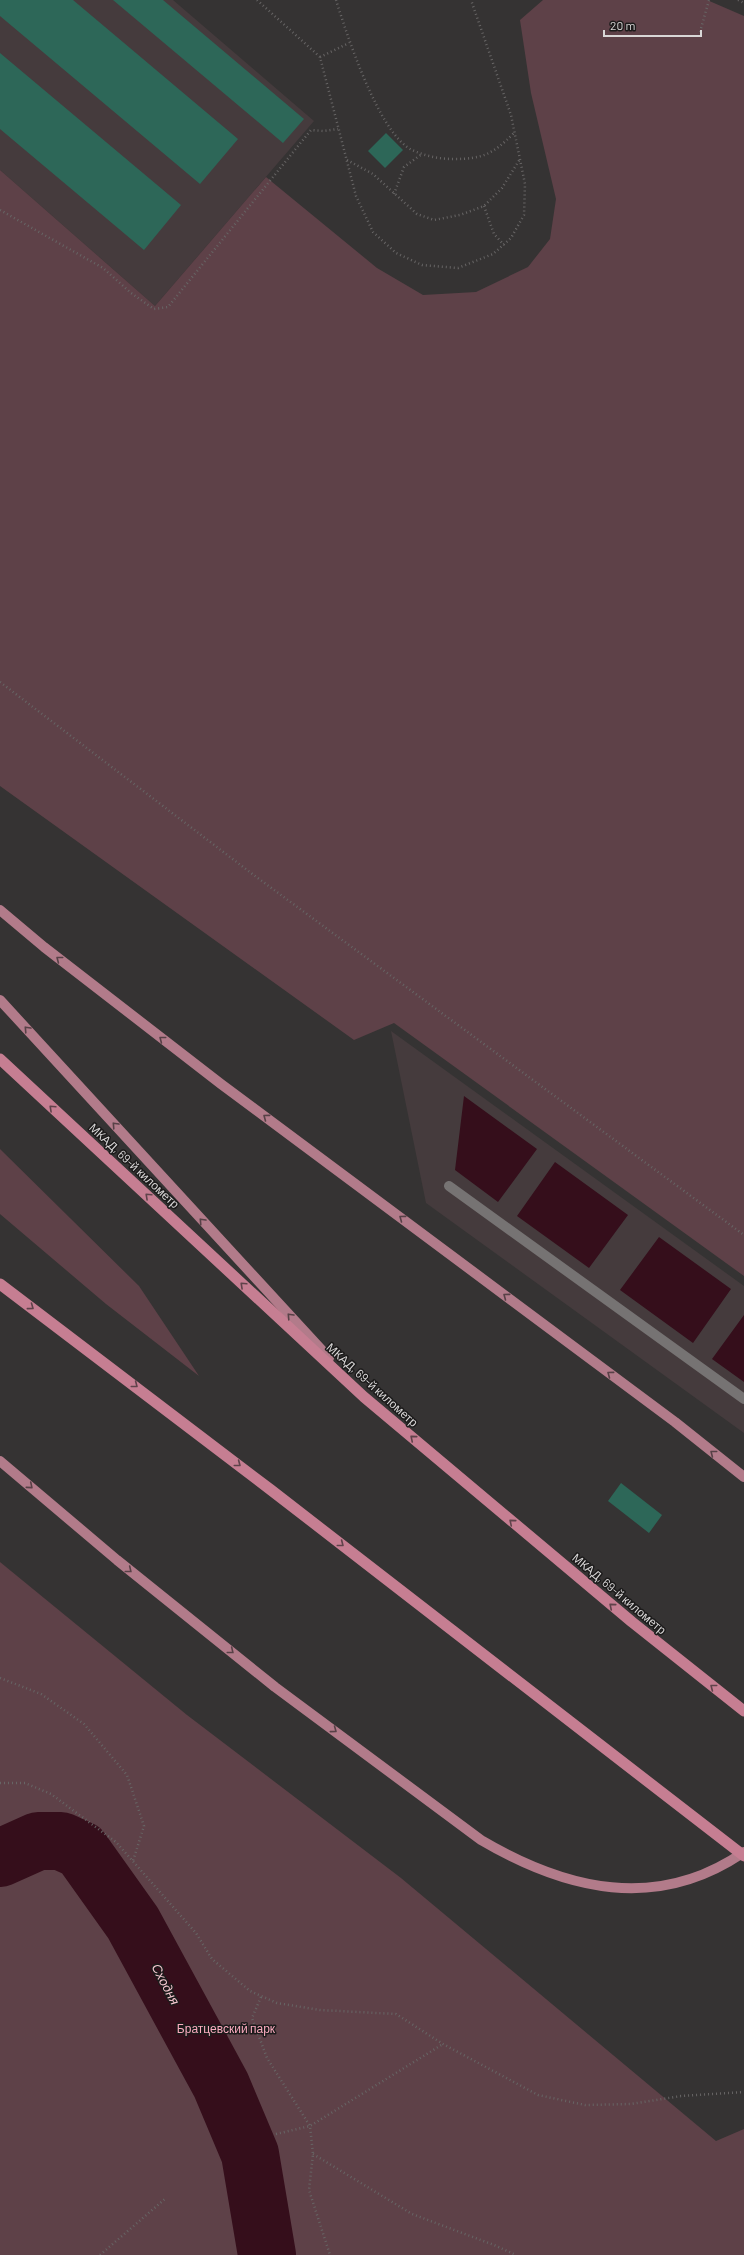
<svg xmlns="http://www.w3.org/2000/svg" width="744" height="2255" font-family="Barlow,sans-serif">
<rect width="100%" height="100%" fill="#353333"/>
<path fill="#453b3d" d="M0,0H173L314,121L155,306L0,170Z
M391,1031L744,1286V1433L426,1203Z"/>
<path fill="#5e4148" d="M543,0H707L744,16V1276L394,1023L354,1040L0,786V170L155,306L266,177L377,268L423,295L476,292L528,267L550,239L556,199L531,93L520,20Z
M0,1149L139,1286L199,1376L106,1304L0,1214Z
M0,1562L187,1715L401,1878L716,2141L744,2129V2255H0Z"/>
<path fill="#350e1b" d="M464,1096L537,1149L498,1202L455,1170Z
M555,1162L628,1215L589,1268L517,1216Z
M659,1237L731,1289L693,1343L620,1290Z
M744,1315V1382L712,1359Z"/>
<g fill="none" stroke-linecap="round" stroke-linejoin="round">
<path stroke="#350e1b" stroke-width="58" d="M0,1858L38,1841H61L81,1850L133,1923L221,2085L250,2154L267,2255"/>
</g>
<path fill="#2d6758" d="M0,0H73L238,139L200,184L0,16Z
M113,0H163L304,119L283,143Z
M0,53L181,205L144,250L0,129Z
M386,133L403,150L385,168L368,151Z
M621,1483L662,1515L649,1533L608,1501Z"/>
<g fill="none" stroke-linecap="round" stroke-linejoin="round">
<path stroke="#676565" stroke-width="2.5" stroke-dasharray="1 3" stroke-linecap="butt" d="M257,0L320,57L356,196L373,232L396,253L422,265L458,268L493,254L511,238L524,215L525,184L511,115L471,0
M336,0C347,35 379,134 412,150C425,156 439,159 453,159C483,159 493,154 514,133
M738,0L744,3
M700,32L709,0
M320,57L349,43
M347,160L373,174L417,214L434,220L460,215L484,206L502,188L520,159
M394,194L404,167L422,154
M484,206L494,234L504,245
M0,210L103,268L131,293L154,309L168,307L311,130L323,131L338,129
M0,682L251,873L744,1235
M0,1678L41,1694L84,1724L127,1775L144,1826L133,1861
M0,1783H25L51,1794L116,1842L196,1933L212,1959L250,1991L277,2003L320,2010L396,2014L443,2044L538,2095L585,2105L631,2104L681,2096L744,2092
M261,1997L252,2018L267,2058L310,2126L313,2154L309,2190L330,2255
M276,2134L310,2126L443,2044
M313,2154L412,2214L494,2245L516,2255
M100,2255L166,2198"/>
<path stroke="#767373" stroke-width="10" d="M449,1186L744,1399"/>
<path stroke="#b27b8a" stroke-width="10" d="M0,910L44,947L221,1084L675,1422L744,1477
M0,1000L329,1358
M0,1461L117,1560L275,1687L481,1840C566,1890 657,1912 744,1852"/>
<path stroke="#c67e92" stroke-width="11" d="M0,1059L364,1397L632,1622L744,1711
M0,1284L271,1490L744,1856"/>
</g>
<defs><path id="oneway-chevron" d="M-2-3.5L2.5 0L-2 3.5" fill="none" stroke-width="1.6" stroke-linecap="round" stroke-linejoin="round"/></defs>
<g stroke="#584147">
<use href="#oneway-chevron" transform="translate(59 959) rotate(-142)"/>
<use href="#oneway-chevron" transform="translate(27 1029) rotate(-133)"/>
<use href="#oneway-chevron" transform="translate(162 1039) rotate(-142)"/>
<use href="#oneway-chevron" transform="translate(266 1117) rotate(-143)"/>
<use href="#oneway-chevron" transform="translate(115 1125) rotate(-133)"/>
<use href="#oneway-chevron" transform="translate(402 1218) rotate(-143)"/>
<use href="#oneway-chevron" transform="translate(202 1221) rotate(-133)"/>
<use href="#oneway-chevron" transform="translate(506 1296) rotate(-143)"/>
<use href="#oneway-chevron" transform="translate(290 1316) rotate(-133)"/>
<use href="#oneway-chevron" transform="translate(610 1374) rotate(-143)"/>
<use href="#oneway-chevron" transform="translate(713 1453) rotate(-142)"/>
<use href="#oneway-chevron" transform="translate(30 1486) rotate(40)"/>
<use href="#oneway-chevron" transform="translate(129 1570) rotate(39)"/>
<use href="#oneway-chevron" transform="translate(231 1651) rotate(39)"/>
<use href="#oneway-chevron" transform="translate(334 1730) rotate(37)"/>
</g>
<g stroke="#60434b">
<use href="#oneway-chevron" transform="translate(52 1108) rotate(-137)"/>
<use href="#oneway-chevron" transform="translate(148 1196) rotate(-137)"/>
<use href="#oneway-chevron" transform="translate(243 1285) rotate(-137)"/>
<use href="#oneway-chevron" transform="translate(31 1307) rotate(36)"/>
<use href="#oneway-chevron" transform="translate(135 1385) rotate(38)"/>
<use href="#oneway-chevron" transform="translate(413 1438) rotate(-140)"/>
<use href="#oneway-chevron" transform="translate(238 1464) rotate(38)"/>
<use href="#oneway-chevron" transform="translate(512 1522) rotate(-140)"/>
<use href="#oneway-chevron" transform="translate(341 1544) rotate(38)"/>
<use href="#oneway-chevron" transform="translate(612 1606) rotate(-140)"/>
<use href="#oneway-chevron" transform="translate(713 1687) rotate(-142)"/>
</g>
<g text-anchor="middle" stroke-width="3" stroke-linejoin="round" paint-order="stroke">
<g font-size="12" fill="#d9d7d7" stroke="#1c1b1b">
<text transform="translate(134 1166) rotate(43)" y="4">МКАД, 69-й километр</text>
<text transform="translate(372 1385) rotate(42)" y="4">МКАД, 69-й километр</text>
<text transform="translate(619 1594) rotate(40)" y="4">МКАД, 69-й километр</text>
</g>
<g font-size="12" fill="#faabbf" stroke="#1c1b1b">
<text x="226" y="2033">Братцевский парк</text>
</g>
<g font-size="13" font-style="italic" fill="#f7c7d1" stroke="#1c1b1b">
<text transform="translate(166 1984) rotate(62)" y="5">Сходня</text>
</g>
</g>
<path d="M604 30v6h97v-6" fill="none" stroke="#d9d7d7" stroke-width="2"/>
<text x="610" y="30" font-size="12" fill="#d9d7d7" stroke="#1c1b1b" stroke-width="3" paint-order="stroke">20 m</text>
</svg>
